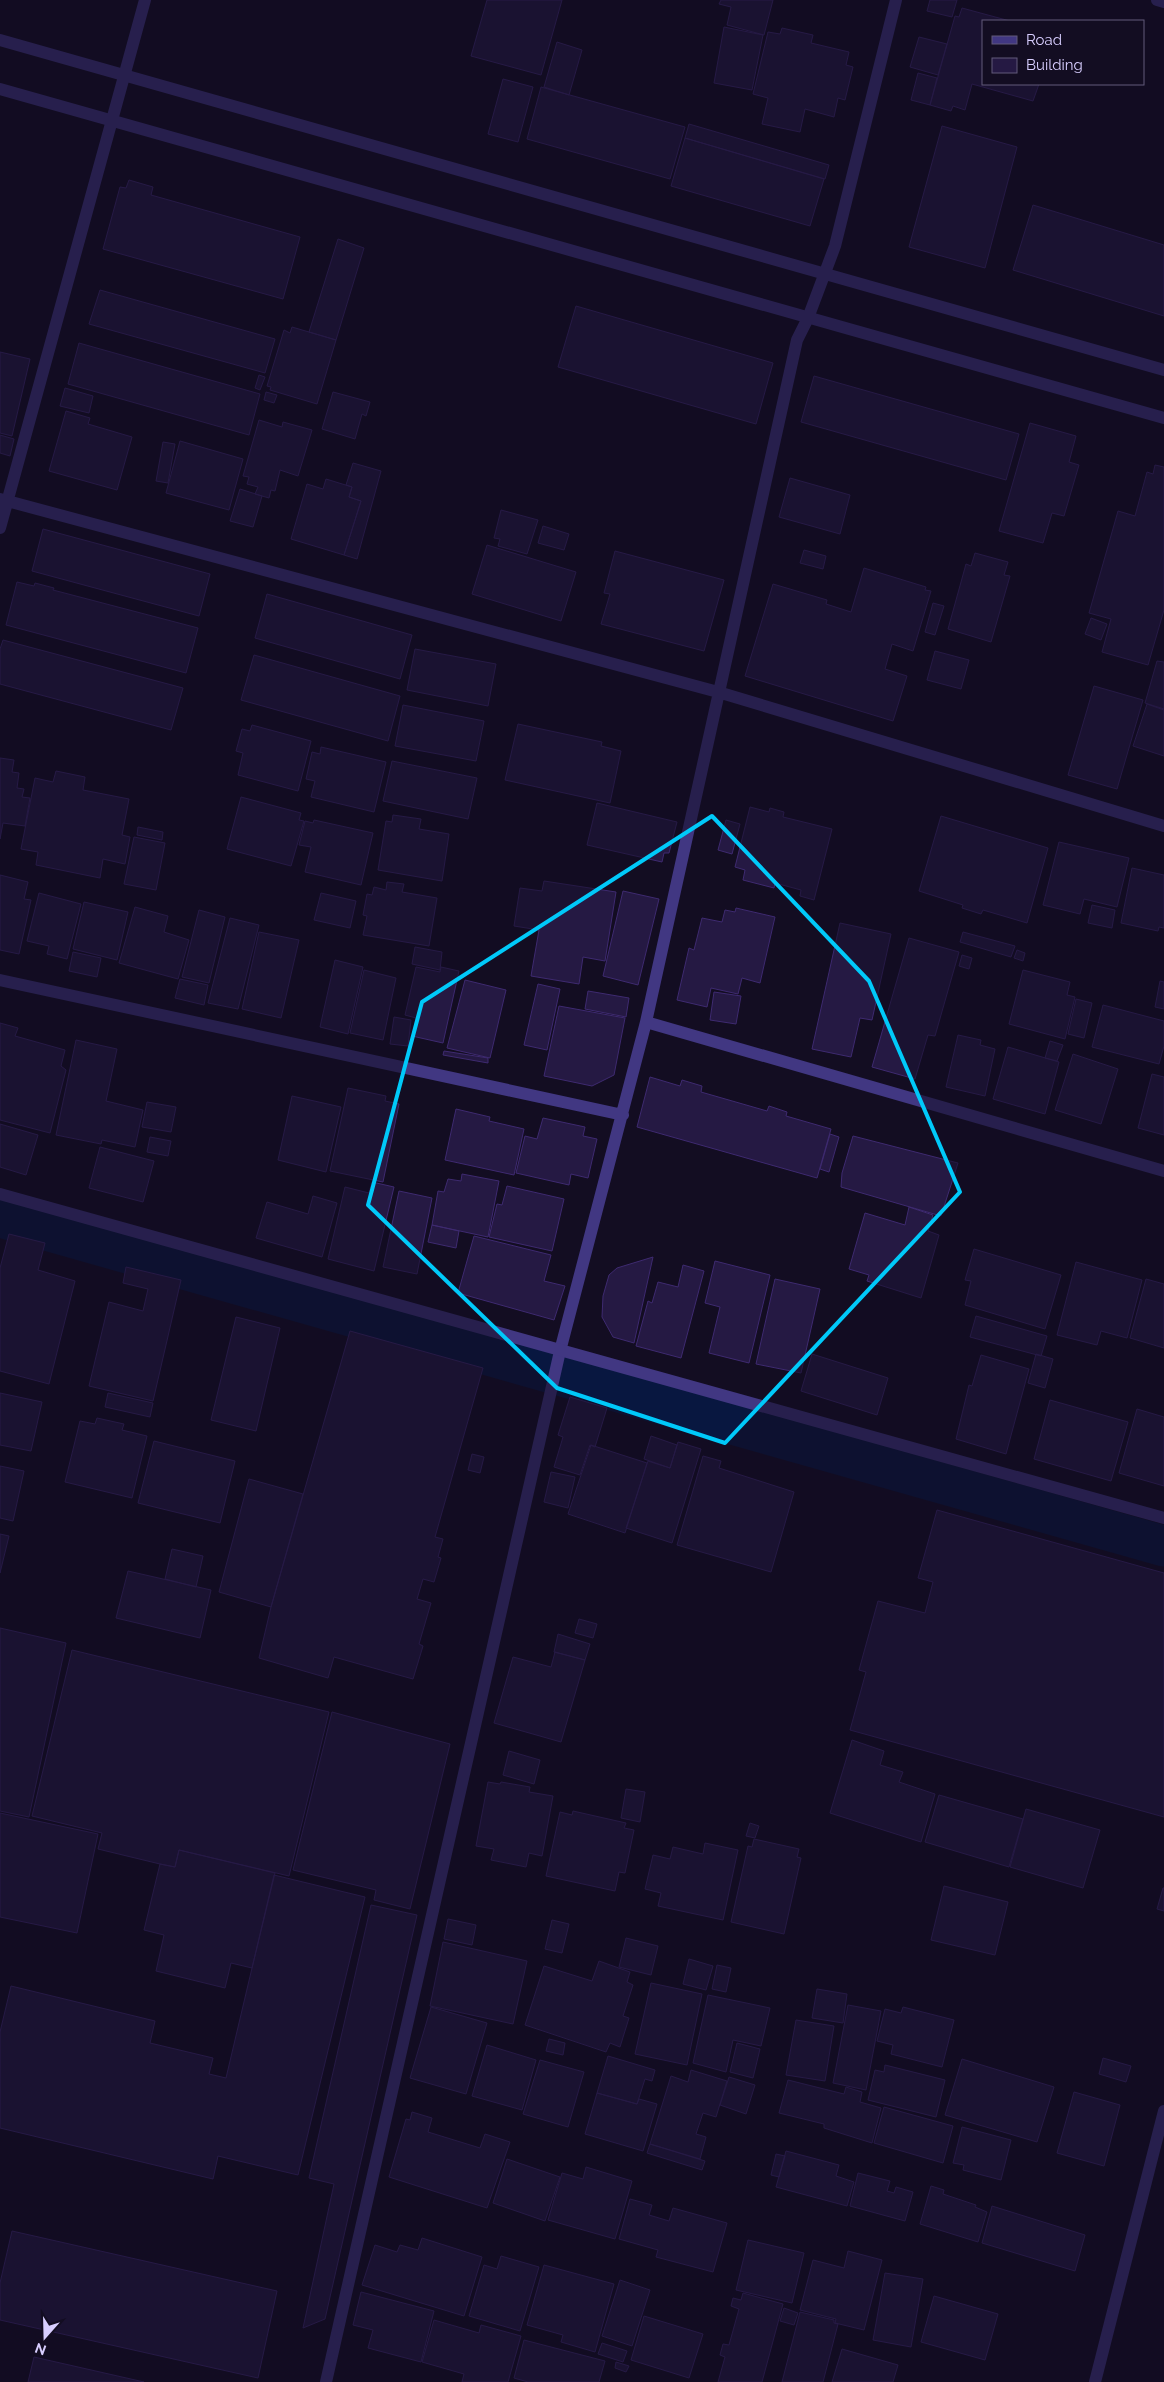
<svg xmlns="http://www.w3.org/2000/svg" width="1164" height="2382" font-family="Raleway,sans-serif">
<rect width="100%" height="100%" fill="#130d22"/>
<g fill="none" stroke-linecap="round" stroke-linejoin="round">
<path stroke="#081740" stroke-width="41" d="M0,1217L1164,1546"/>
</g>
<path fill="#251943" stroke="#3e2a70" d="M487,0H562L541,75L471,56Z
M721,0H773L764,35L727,25L731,7L719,4Z
M930,0H957L952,17L927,11Z
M962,8L1010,21H983V84H1039L1033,101L972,84L965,110L953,106L951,111L930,105L955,16L959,17Z
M724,27L763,35L752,90L714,83Z
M782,28L813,35L811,43L849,52L846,65L853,67L845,100L838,98L834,117L805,109L800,132L762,124L768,98L753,94L768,32L780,34Z
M919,37L947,44L938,75L910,67Z
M557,42L582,50L569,95L544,87Z
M918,73L937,78L930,105L911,100Z
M503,79L533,87L518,142L488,134Z
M541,87L685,127L670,179L527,139Z
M689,124L829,165L825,179L685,138Z
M942,126L1017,147L985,268L909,247Z
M685,138L824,179L810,226L671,186Z
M129,180L153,187L151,195L300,237L283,299L103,249L120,187L126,188Z
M1033,205L1164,245V316L1013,270Z
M338,239L364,248L336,340L309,332Z
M100,290L275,339L265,373L89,324Z
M576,306L773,363L756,424L558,367Z
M292,327L336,340L317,404L270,390L271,387L267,386L284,330L290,333Z
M79,343L260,394L249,435L68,384Z
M0,352L30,359L12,436L0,433Z
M259,375L265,377L260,390L255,388Z
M814,376L1019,434L1006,480L801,422Z
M65,388L93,396L89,413L60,406Z
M266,392L277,395L274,403L264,400Z
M333,392L370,402L366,416L362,414L355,439L322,429Z
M66,411L90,418L88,424L132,437L117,490L49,471Z
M259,420L282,427L283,422L312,430L298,476L280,470L275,491L271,490L269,498L255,494L258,487L247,484L249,477L243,476Z
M1030,423L1076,436L1069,462L1079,465L1064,516L1052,513L1043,543L999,531Z
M0,435L14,439L10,456L0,453Z
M180,441L243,459L229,510L166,493Z
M163,442L175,444L168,483L156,481Z
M353,463L381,471L357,559L344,555L361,501L349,497L352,487L346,485Z
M1155,465L1164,467V610L1148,665L1102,652L1111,619L1089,613L1118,511L1135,516L1147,472L1153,474Z
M790,478L850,495L840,534L779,517Z
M326,479L352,487L349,497L361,501L344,555L291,539L307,484L323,489Z
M240,489L262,496L253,527L230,521Z
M501,510L538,520L527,554L498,546L500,539L494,538Z
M543,526L569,534L564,550L538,543Z
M43,529L210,574L199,616L32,571Z
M487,545L576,572L561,621L472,594Z
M804,550L826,556L823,569L800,563Z
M615,551L724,580L704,651L601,624L610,594L604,593Z
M975,553L1008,562L1004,575L1010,576L991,642L948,629L966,564L971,566Z
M864,568L926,587L925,590L931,591L913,651L892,644L885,669L907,676L893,721L745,676L773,584L827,600L826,604L851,612Z
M17,582L34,586L35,583L54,588L53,590L198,628L186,673L6,625Z
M267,594L412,635L400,679L255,638Z
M933,603L944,606L935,635L925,632Z
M1091,618L1107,624L1101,640L1085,634Z
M3,640L183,688L171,730L0,684V649Z
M415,649L496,664L488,706L407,690Z
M935,651L969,660L961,689L927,680Z
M254,655L400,696L388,741L241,700Z
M1157,661L1164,662V709L1145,703Z
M1094,686L1143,700L1117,789L1068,775Z
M1147,704L1164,710V756L1133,746Z
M403,705L484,721L476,761L395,746Z
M518,724L602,742L601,746L621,751L610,803L505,780Z
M252,725L311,741L298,791L238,775L243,753L236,751L242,729L250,731Z
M321,747L386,762L374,812L311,797L315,781L306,779L312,752L320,754Z
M0,758L14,760L12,772L19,773L17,788L24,789L22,797L30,798L25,826L3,823L0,839Z
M392,761L477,778L468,819L383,801Z
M56,771L85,777L83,790L129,799L122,835L130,837L125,864L103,859L100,878L36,865L38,852L21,849L35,778L53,782Z
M241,797L301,813L299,820L304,821L291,866L227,849Z
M597,803L677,822L669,853H664L662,862L587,845Z
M750,807L769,812L770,808L784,812L783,817L832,829L814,900L800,896L801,890L775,883L774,888L743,880L745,870L735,867Z
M393,815L421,819L419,829L449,834L442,881L378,870L386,821L392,822Z
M941,816L1048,848L1027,923L983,910L981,914L962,908L963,905L919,891Z
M314,820L373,833L361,885L305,872L311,847L299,845L305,821L313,823Z
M726,820L740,824L732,854L718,850Z
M138,827L163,832L162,840L137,835Z
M134,837L165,843L156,890L124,884Z
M1059,842L1129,858L1117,907L1084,899L1080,914L1043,905Z
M1132,868L1164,875V928L1159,927L1158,931L1121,923Z
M0,875L28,882L24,899L31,900L19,954L0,950Z
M544,881L616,892L605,961L583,957L579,984L531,976L539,930L514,926L520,888L542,891Z
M387,882L404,884L402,892L437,898L429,946L363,935L367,916L363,915L367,894L372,895L374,887L386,890Z
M623,891L659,899L638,985L603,976Z
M39,893L81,904L67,959L47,954L49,946L27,941Z
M321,893L356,901L350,928L314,920Z
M84,902L128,912L117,960L73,949Z
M1092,905L1115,910L1112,928L1088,923Z
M135,907L168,916L164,932L189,940L178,979L119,963Z
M736,908L775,917L760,983L742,978L738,994L711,988L707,1007L677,1000L689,948L694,950L702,918L722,922L725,910L735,912Z
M199,910L225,917L209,983L182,977Z
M230,918L259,925L238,1009L208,1003Z
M840,923L891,934L872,1020L860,1018L851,1057L812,1049Z
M259,932L299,940L281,1018L242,1009Z
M963,932L1015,946L1011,957L960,942Z
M909,938L959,952L935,1036L928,1035L915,1079L872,1067Z
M415,947L442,952L440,970L412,964Z
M1017,950L1025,953L1023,961L1014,958Z
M73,952L101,958L97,977L69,971Z
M962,955L972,958L969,969L959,966Z
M335,960L363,967L348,1034L320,1027Z
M416,967L440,972L441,967L459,971L443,1043L412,1036L416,1018L405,1015Z
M364,970L396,978L383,1040L350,1033Z
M1023,970L1070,982L1067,995L1075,997L1065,1039L1009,1024Z
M180,979L208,985L204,1005L175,998Z
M465,980L506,990L490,1058L447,1048Z
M1160,981L1164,982V1009L1155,1007Z
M538,984L560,989L547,1050L524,1045Z
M588,991L629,998L626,1017L585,1009Z
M714,992L741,996L736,1024L710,1020Z
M1076,999L1092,1003L1084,1038L1068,1034Z
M1103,1005L1164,1021V1046L1159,1064L1092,1047Z
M559,1006L625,1018L614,1075L592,1086L544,1076Z
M394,1017L411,1020L408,1046L390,1044Z
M0,1023L18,1028L15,1036L65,1050L61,1066L66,1070L50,1133L0,1120Z
M958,1035L981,1040L980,1045L995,1049L985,1096L946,1087Z
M76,1040L117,1049L106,1101L143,1110L135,1147L102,1140L101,1144L56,1135Z
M1050,1041L1063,1045L1057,1061L1045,1058Z
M1008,1047L1059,1062L1045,1114L993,1099Z
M444,1051L488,1058V1063L443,1055Z
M1073,1054L1118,1069L1101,1124L1055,1110Z
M1152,1074L1164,1077V1135L1138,1128Z
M650,1077L680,1086L682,1080L702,1086L701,1092L767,1111L769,1106L787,1112L786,1116L831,1129L817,1178L637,1127Z
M348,1088L386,1096L385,1101L399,1104L383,1182L330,1171Z
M292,1096L341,1107L326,1172L278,1160Z
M147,1102L176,1107L171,1132L142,1127Z
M456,1109L490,1117L489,1121L524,1129L514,1175L445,1160Z
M543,1118L585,1127L583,1136L597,1139L588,1178L571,1174L569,1185L516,1173L525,1136L537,1139Z
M0,1124L38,1135L26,1175L0,1167Z
M830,1134L839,1137L829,1172L820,1169Z
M853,1136L958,1163L941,1216L841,1187L842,1173Z
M150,1137L171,1141L168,1156L147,1152Z
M100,1147L154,1161L143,1202L89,1188Z
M462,1174L499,1181L488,1237L432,1225L438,1191L444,1192L448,1179L461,1181Z
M372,1182L394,1187L374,1271L328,1259L345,1187L369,1193Z
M507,1186L564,1199L552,1251L489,1237L497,1204L502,1205Z
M399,1191L432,1198L417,1274L383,1267Z
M313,1196L337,1203L322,1257L256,1238L267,1202L308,1214Z
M909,1207L933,1215L928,1231L939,1235L921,1298L867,1281L869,1275L849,1269L865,1213L905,1225Z
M432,1225L459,1231L456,1248L428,1242Z
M9,1234L45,1243L38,1270L75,1281L49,1384L0,1371V1268Z
M474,1236L551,1255L544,1281L565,1286L554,1320L458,1293Z
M974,1249L1061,1275L1045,1329L965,1305L971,1281L965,1280Z
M653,1257L634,1343L613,1337L602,1317L603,1296L609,1275L617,1268Z
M715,1261L770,1275L749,1363L709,1353L720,1307L705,1303Z
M1076,1262L1142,1280L1127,1338L1101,1331L1097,1345L1057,1335Z
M683,1265L704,1271L681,1358L636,1346L648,1301L652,1303L658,1282L678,1287Z
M126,1267L181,1280L153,1401L89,1386L109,1302L143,1311L148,1289L123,1283Z
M775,1279L820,1289L801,1373L756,1364Z
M1146,1279L1164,1284V1348L1130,1338Z
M976,1316L1047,1336L1041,1356L970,1337Z
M236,1317L280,1328L256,1431L211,1420Z
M350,1331L483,1368L435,1537L443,1539L438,1557L441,1558L434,1582L423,1579L417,1599L431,1603L419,1644L423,1646L413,1679L334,1657L328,1678L259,1658L271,1607Z
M812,1354L888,1378L877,1415L801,1391Z
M1036,1354L1053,1359L1045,1388L1028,1383Z
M981,1355L1029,1369L1006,1454L956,1439L969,1385L972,1386Z
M0,1393L42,1402L31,1451L0,1445Z
M108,1393L153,1403L150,1417L105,1407Z
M570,1397L607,1408L595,1447L590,1445L580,1475L554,1467L563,1437L558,1435Z
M1050,1400L1128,1422L1111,1481L1034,1459Z
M1137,1409L1164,1417V1486L1119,1473Z
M97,1418L124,1424L122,1430L147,1436L132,1498L65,1482L80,1421L95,1424Z
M651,1436L677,1445L670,1468L644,1459Z
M154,1441L235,1461L220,1523L138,1503Z
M678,1442L701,1449L672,1543L626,1528L648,1461L670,1468Z
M591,1445L647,1463L625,1533L568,1514Z
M472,1454L484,1457L480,1473L468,1470Z
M703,1456L721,1461L719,1468L794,1492L771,1572L677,1545Z
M0,1466L24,1471L13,1521L0,1518Z
M551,1472L575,1477L568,1508L544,1502Z
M249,1479L303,1494L271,1607L219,1592Z
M937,1510L1164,1573V1817L850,1730L866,1672L859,1670L878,1601L925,1613L933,1582L918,1578Z
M0,1534L9,1536L0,1573Z
M172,1549L203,1556L196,1587L165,1579Z
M128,1571L211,1590L200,1638L116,1618Z
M579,1619L597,1624L593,1638L575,1633Z
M0,1628L66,1643L29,1817L0,1811Z
M558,1634L590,1644L585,1660L554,1652Z
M72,1650L329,1712L289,1876L179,1850L175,1867L160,1864L98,1849L102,1833L32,1816Z
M555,1652L585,1660L561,1742L494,1723L513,1657L551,1667Z
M332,1712L450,1744L410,1909L374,1900L376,1890L293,1870Z
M852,1740L884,1751L880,1765L903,1772L899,1782L935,1794L921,1842L830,1813Z
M509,1751L540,1760L534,1784L503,1775Z
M488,1782L500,1784L501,1782L530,1787L529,1792L553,1796L542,1856L529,1853L526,1867L491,1860L494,1849L476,1846Z
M626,1789L645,1792L640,1822L621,1818Z
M939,1795L1023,1819L1009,1867L925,1842Z
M1026,1809L1100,1830L1083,1888L1010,1867Z
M573,1811L626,1823L624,1828L634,1830L625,1873L619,1872L615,1891L546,1876L560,1812L572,1815Z
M0,1813L98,1834L77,1933L0,1917Z
M750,1823L759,1826L755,1838L746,1836Z
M754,1839L799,1849L797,1857L801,1858L784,1934L731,1922L748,1846L752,1847Z
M705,1843L738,1850L723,1920L658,1906L661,1893L645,1889L653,1855L670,1859L673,1847L703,1854Z
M179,1850L275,1873L252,1968L231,1963L225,1988L156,1971L164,1935L144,1930L160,1864L175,1867Z
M274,1875L365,1897L298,2175L218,2156L213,2179L0,2128V2032L11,1986L155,2021L150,2043L213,2058L209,2074L226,2078Z
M944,1886L1008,1902L995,1955L931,1940Z
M1163,1888H1164V1911L1157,1909Z
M371,1905L417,1915L325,2319L303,2328L334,2184L309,2178Z
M448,1919L476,1925L472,1945L444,1939Z
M552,1920L569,1924L562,1953L545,1949Z
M626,1938L658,1946L651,1975L619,1967Z
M443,1942L527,1961L513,2024L430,2006Z
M689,1959L713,1966L706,1990L683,1984Z
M599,1961L630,1972L627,1982L633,1985L623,2016L629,2018L620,2047L610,2043L606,2052L525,2025L544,1966L592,1981Z
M717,1965L731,1968L726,1992L712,1989Z
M651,1983L702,1994L687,2065L635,2054Z
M817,1989L847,1994L843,2023L812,2018Z
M708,1995L770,2008L761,2046L733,2040L726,2072L693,2063Z
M848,2005L881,2011L866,2090L833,2083Z
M431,2007L487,2023L466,2094L410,2078Z
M903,2007L954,2020L942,2067L891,2054L893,2045L877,2041L885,2009L901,2013Z
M796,2020L834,2026L825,2081L786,2075Z
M549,2039L565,2043L563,2055L546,2051Z
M737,2043L760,2049L753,2078L730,2072Z
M487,2045L536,2060L522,2110L472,2096Z
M608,2056L655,2070L652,2081L645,2079L637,2104L597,2093Z
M1103,2058L1131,2066L1126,2082L1099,2074Z
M962,2059L1054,2087L1037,2142L945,2115Z
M540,2060L584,2072L568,2127L523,2114Z
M885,2065L945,2080L936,2117L868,2100L875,2070L884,2072Z
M691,2070L727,2081L716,2117L703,2113L696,2134L706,2137L700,2159L650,2144L671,2076L688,2082Z
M729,2077L755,2085L746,2114L720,2105Z
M788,2080L844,2094L846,2087L862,2092L860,2102L881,2108L872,2143L824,2128V2124L779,2113Z
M1074,2092L1120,2105L1104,2166L1057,2153Z
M597,2093L637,2104L639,2099L657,2104L643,2151L585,2134Z
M884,2107L953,2126L943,2163L874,2143Z
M412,2112L432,2118L428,2132L480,2148L485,2134L510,2142L487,2208L389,2177L406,2119L410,2120Z
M962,2127L1011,2140L1001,2180L963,2170L964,2165L953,2163Z
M650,2144L705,2161L702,2170L647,2153Z
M786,2151L839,2165L836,2176L854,2182L847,2206L776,2187Z
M776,2154L785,2156L779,2177L771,2175Z
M507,2159L560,2177L545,2221L493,2203Z
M586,2167L632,2181L615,2239L548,2220L562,2173L583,2179Z
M858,2173L890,2181L887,2191L894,2193L896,2187L913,2192L905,2221L850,2206Z
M931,2186L944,2190L943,2194L976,2205L975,2207L987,2212L978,2242L920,2224Z
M630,2199L652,2205L649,2215L669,2221L673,2208L727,2223L713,2272L656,2257L658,2250L619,2239Z
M992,2206L1085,2235L1075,2271L982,2243Z
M12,2231L277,2291L258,2378L0,2320V2283Z
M422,2238L482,2257L464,2316L362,2285L375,2245L397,2252L400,2245L418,2250Z
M748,2240L804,2253L792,2303L736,2290Z
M848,2251L882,2260L864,2330L835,2323L836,2319L800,2310L813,2260L844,2268Z
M501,2256L539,2267L520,2331L469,2316L484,2265L497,2269Z
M544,2265L614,2284L595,2352L561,2342L563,2335L527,2325Z
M885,2273L923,2279L911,2347L873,2340Z
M620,2280L650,2290L632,2346L602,2336Z
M361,2292L434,2311L421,2362L368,2348L373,2330L353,2325Z
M743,2293L783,2304L762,2382H718L725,2357L720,2355L723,2344L729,2345L739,2309L731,2306L733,2298L741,2300Z
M934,2296L998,2314L985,2360L921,2342Z
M784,2308L798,2313L794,2325L780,2321Z
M800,2312L834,2320V2323L838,2324L823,2382H782Z
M644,2316L703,2334L689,2378L631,2360Z
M434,2320L479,2333L481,2325L521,2336L508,2382H462L464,2374L422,2362Z
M524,2340L605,2361L599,2382H528L514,2378Z
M602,2343L627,2351L623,2362L598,2354Z
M842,2349L898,2365L893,2382H832Z
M34,2357L144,2382H28Z
M616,2362L629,2366L626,2372L615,2368Z"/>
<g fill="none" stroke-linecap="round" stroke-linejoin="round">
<path stroke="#413782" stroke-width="12" d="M1157,0L1164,2
M0,499L718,692L1164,826
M0,528L145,0
M0,980L623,1115
M646,1022L1164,1171
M326,2382L560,1351L646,1022L797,340L808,318L835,246L896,0"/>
<path stroke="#413782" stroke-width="12" d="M0,40L1164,370
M0,89L1164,418
M0,1194L1164,1518
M1095,2382L1164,2111"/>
</g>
<path d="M0 0H1164V2382H0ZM712,816L869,981L960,1192L725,1443L557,1388L368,1205L422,1002Z" fill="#130d22" fill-opacity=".55" fill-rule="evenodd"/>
<path fill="none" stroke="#00c9f9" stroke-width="4" stroke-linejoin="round" d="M712,816L869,981L960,1192L725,1443L557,1388L368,1205L422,1002Z"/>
<rect x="982" y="20" width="162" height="65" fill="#130d22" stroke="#625a7a"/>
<rect x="992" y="36" width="25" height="8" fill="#413782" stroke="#625a7a"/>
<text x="1026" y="45" font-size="15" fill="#d8ceff">Road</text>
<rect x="992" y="58" width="25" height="15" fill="#251943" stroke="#625a7a"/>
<text x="1026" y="70" font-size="15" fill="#d8ceff">Building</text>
<g transform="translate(45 2337) rotate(200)" stroke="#130d22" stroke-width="4" paint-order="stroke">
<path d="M0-4L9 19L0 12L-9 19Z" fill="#d8ceff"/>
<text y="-8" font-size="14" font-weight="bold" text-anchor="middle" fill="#d8ceff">N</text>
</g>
</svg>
